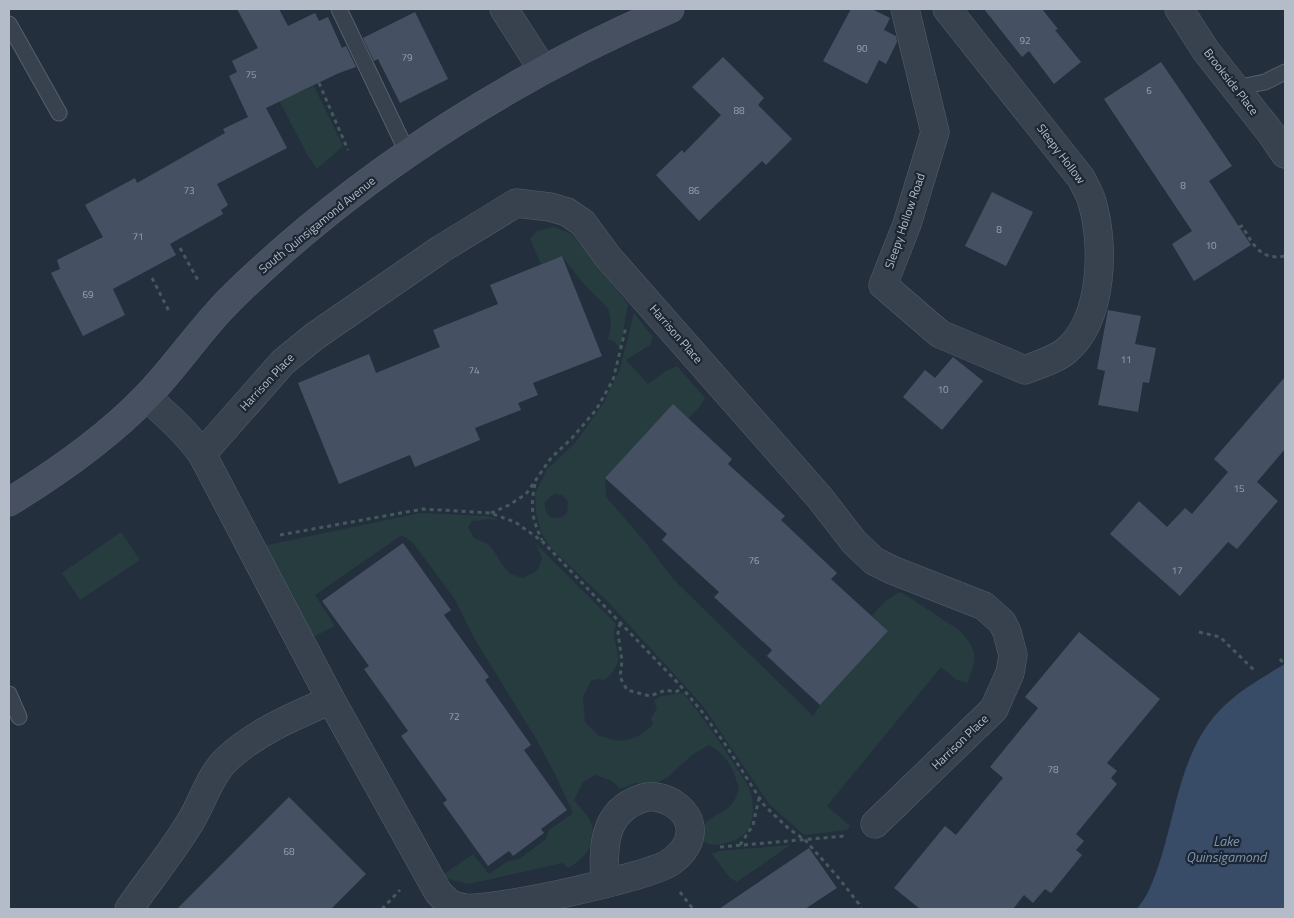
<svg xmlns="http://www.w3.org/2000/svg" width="1294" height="918" font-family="'Titillium Web',sans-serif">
<rect width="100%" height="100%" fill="#242f3e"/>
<path fill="#263c3f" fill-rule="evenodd" d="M282,53L300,92L314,86L343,146L317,169L308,156L269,81Z
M554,227L572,234L628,304L620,349L615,342L608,339C617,304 603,307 584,284C576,275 569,265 562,256L541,264L530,239L537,231Z
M634,313L653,337L650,345L626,360L648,384L666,371L677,366L705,398C695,421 628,462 605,478L606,497L646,543L673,579L813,716L820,705L888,631L872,616C880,605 889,597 901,592L959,630C978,649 978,659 967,683L957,680L941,667L827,806L850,826L847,830L804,835L769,804L703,706L610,604L550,547L541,532L536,513L535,494L547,469L575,443L603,404L620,369ZM554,494L562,495L568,501L567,513C556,524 543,517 545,502Z
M420,513L487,516L502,521L489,519L472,521L468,527L474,538L488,544L494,551L501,563L510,574L523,578L537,571L542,559L536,544L616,624C608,649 632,655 605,680L596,679L591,681L583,697L585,722L599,736C606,736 608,739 614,740C627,743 647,734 653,723L651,718L657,708L654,700L661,696L683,693C702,716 718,739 734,764C739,773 746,781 750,790C755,806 755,829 739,838C730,843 705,851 702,837C698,820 721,815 730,806C735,802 737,794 739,789C733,768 729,757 709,745L693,754L668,777L655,784L636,783L620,789L612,781L596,775L583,782L574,800C579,806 585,812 589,819C600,839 586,859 568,868L563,863L469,884L448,879L444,874L473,854L489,874L508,861L519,859L546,839L549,830L573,813L555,774L535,737L474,638L454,598L413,543L402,535L315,595L335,626L307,640L263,546Z
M121,532L140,560L80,600L62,573Z
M790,845L737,882L730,878L712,854L719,851Z"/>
<path fill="#394c67" d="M1285,664V909H1137C1141,903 1146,897 1149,890C1176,832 1174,758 1220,710C1238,691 1263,677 1285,664Z"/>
<path fill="#455162" d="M237,9H279L288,26L315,13L319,21L328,17L342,48L346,46L356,67L339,73L266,108L287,148L217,184L228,205L221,210L223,214L170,244L176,255L113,289L125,315L83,336L51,273L60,269L57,260L103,237L85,205L135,178L137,183L225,133L223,129L248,117L229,76L237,72L232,61L258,48Z
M851,9H872L890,18L884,30L896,36L897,42L886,64L879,60L867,84L823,61Z
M984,9H1042L1058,29L1055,30L1081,62L1054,84L1029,51L1022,57Z
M415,12L448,79L400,103L378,59L374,61L363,38Z
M723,57L764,98L758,105L792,139L766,165L762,161L699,221L656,175L682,150L684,153L721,115L692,87Z
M1161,62L1232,166L1209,181L1251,245L1194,281L1172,244L1192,231L1104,99Z
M992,192L1033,212L1006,266L965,246Z
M562,256L602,356L533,383L538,395L518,403L521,410L475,428L480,440L415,467L410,455L339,484L298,383L369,354L376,373L440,347L433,330L498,304L490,285Z
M1108,310L1141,316L1135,344L1156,348L1149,383L1143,382L1138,412L1098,405L1105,371L1097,369Z
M953,357L983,381L942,430L903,397L925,370L935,378Z
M1285,377V449L1257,482L1278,501L1237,549L1228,542L1180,596L1110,534L1139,501L1167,527L1185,508L1192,514L1228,472L1214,459Z
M673,404L732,459L728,464L785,516L781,520L837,573L831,579L888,631L820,705L767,656L772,650L714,597L719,592L662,540L667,534L605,478Z
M403,543L451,610L444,615L489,677L485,680L531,745L524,750L567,810L541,829L544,833L513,856L509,851L488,866L443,803L447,800L401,736L408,731L364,669L369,666L322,601Z
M1079,632L1160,699L1107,763L1117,771L1111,778L1117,784L1076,834L1084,841L1076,850L1082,855L1051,893L1045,889L1033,903L1024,895L1013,909H920L894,888L945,826L956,835L1003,778L990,767L1038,708L1025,697Z
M289,797L366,874L331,909H177Z
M809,848L837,888L805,909H719Z"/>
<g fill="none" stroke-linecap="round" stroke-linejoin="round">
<g stroke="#565f6c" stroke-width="17">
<path id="service" d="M339,9L408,154
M9,24L59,113
M1236,88L1265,82L1285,72
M9,694L19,717"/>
</g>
<g stroke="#565f6c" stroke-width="29">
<path id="minor" d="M905,9L935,132L907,224L883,285L940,334L1025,370C1039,364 1056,360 1067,350C1103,319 1105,245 1092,202C1090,194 1085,186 1081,178L947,9
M1179,9L1206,51L1270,132L1285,154
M202,454L283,362L315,336L441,249L516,203L550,207L567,212L583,223L608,257L820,498L854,542L874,561L892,570L984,606L1002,622L1007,632L1013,655L1010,673L994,709L875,824
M331,700L438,892C447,902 451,906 466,908C492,911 653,877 672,861C680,855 689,845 690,834C693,810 663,792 643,798C602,811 603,848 605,883
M129,909C149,880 174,850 192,819C203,800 210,776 226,760C255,732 295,716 331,700L202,454C186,432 167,415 146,397"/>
</g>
<g stroke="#565f6c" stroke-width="29">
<path id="tertiary" d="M504,9L543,70"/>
</g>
<g stroke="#565f6c" stroke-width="29">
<path id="secondary" d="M9,502C58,472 108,437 148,395C174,368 195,337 221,309C233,296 247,283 260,271C377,163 524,71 670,9"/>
</g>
<path stroke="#44595c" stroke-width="3" stroke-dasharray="4 4" stroke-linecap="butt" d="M319,83L348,150
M1239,227L1242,226C1253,244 1260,261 1285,256
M180,248L199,282
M152,278L170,313
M535,484C530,507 532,519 542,540
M491,513L509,505L526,494L551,458L572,438L596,410L613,380L626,327
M280,535L423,509L490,513L515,522L542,541L678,683L703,713L725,744L764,805L789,829L805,840L837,876L859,904L861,909
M620,623L618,633L622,661L620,677L627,690L650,696L666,690L675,692L682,689
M1199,632L1220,637L1256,672
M1280,659L1285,665
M740,845L753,825L759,798
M720,847L845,836
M680,892L693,909
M382,909L400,890"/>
<use href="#service" stroke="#38414e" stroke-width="15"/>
<use href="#minor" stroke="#38414e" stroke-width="28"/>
<use href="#tertiary" stroke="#38414e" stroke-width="28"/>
<use href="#secondary" stroke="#465061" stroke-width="28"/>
</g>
<g text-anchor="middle" stroke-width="4.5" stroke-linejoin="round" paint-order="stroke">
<g font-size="10" fill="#98a1af">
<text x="1025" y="44">92</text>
<text x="862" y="52">90</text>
<text x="407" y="61">79</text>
<text x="251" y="78">75</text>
<text x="1149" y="94">6</text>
<text x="739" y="114">88</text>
<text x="1183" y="189">8</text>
<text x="189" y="194">73</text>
<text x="694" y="194">86</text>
<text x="999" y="233">8</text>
<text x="138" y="240">71</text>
<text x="1211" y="249">10</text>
<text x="88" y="298">69</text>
<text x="1126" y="363">11</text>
<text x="474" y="374">74</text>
<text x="943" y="393">10</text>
<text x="1239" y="492">15</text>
<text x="754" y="564">76</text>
<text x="1177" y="574">17</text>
<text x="454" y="720">72</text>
<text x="1053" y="773">78</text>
<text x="289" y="855">68</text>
</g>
<g font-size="12" fill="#b4bcc9" stroke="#1d2633">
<text transform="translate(1231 82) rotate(52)" y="4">Brookside Place</text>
<text transform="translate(1061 154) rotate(53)" y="4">Sleepy Hollow</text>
<text transform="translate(905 221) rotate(-71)" y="4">Sleepy Hollow Road</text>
<text transform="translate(317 225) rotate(-39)" y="4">South Quinsigamond Avenue</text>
<text transform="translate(676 334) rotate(49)" y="4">Harrison Place</text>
<text transform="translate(267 382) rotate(-47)" y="4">Harrison Place</text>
<text transform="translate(960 742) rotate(-44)" y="4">Harrison Place</text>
</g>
<g font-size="14" font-style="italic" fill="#7c92b1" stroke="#1d2633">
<text x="1226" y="846">Lake<tspan x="1226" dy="16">Quinsigamond</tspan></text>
</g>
</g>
<rect width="1294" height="918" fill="none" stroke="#b4bcc9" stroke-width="20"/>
</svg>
